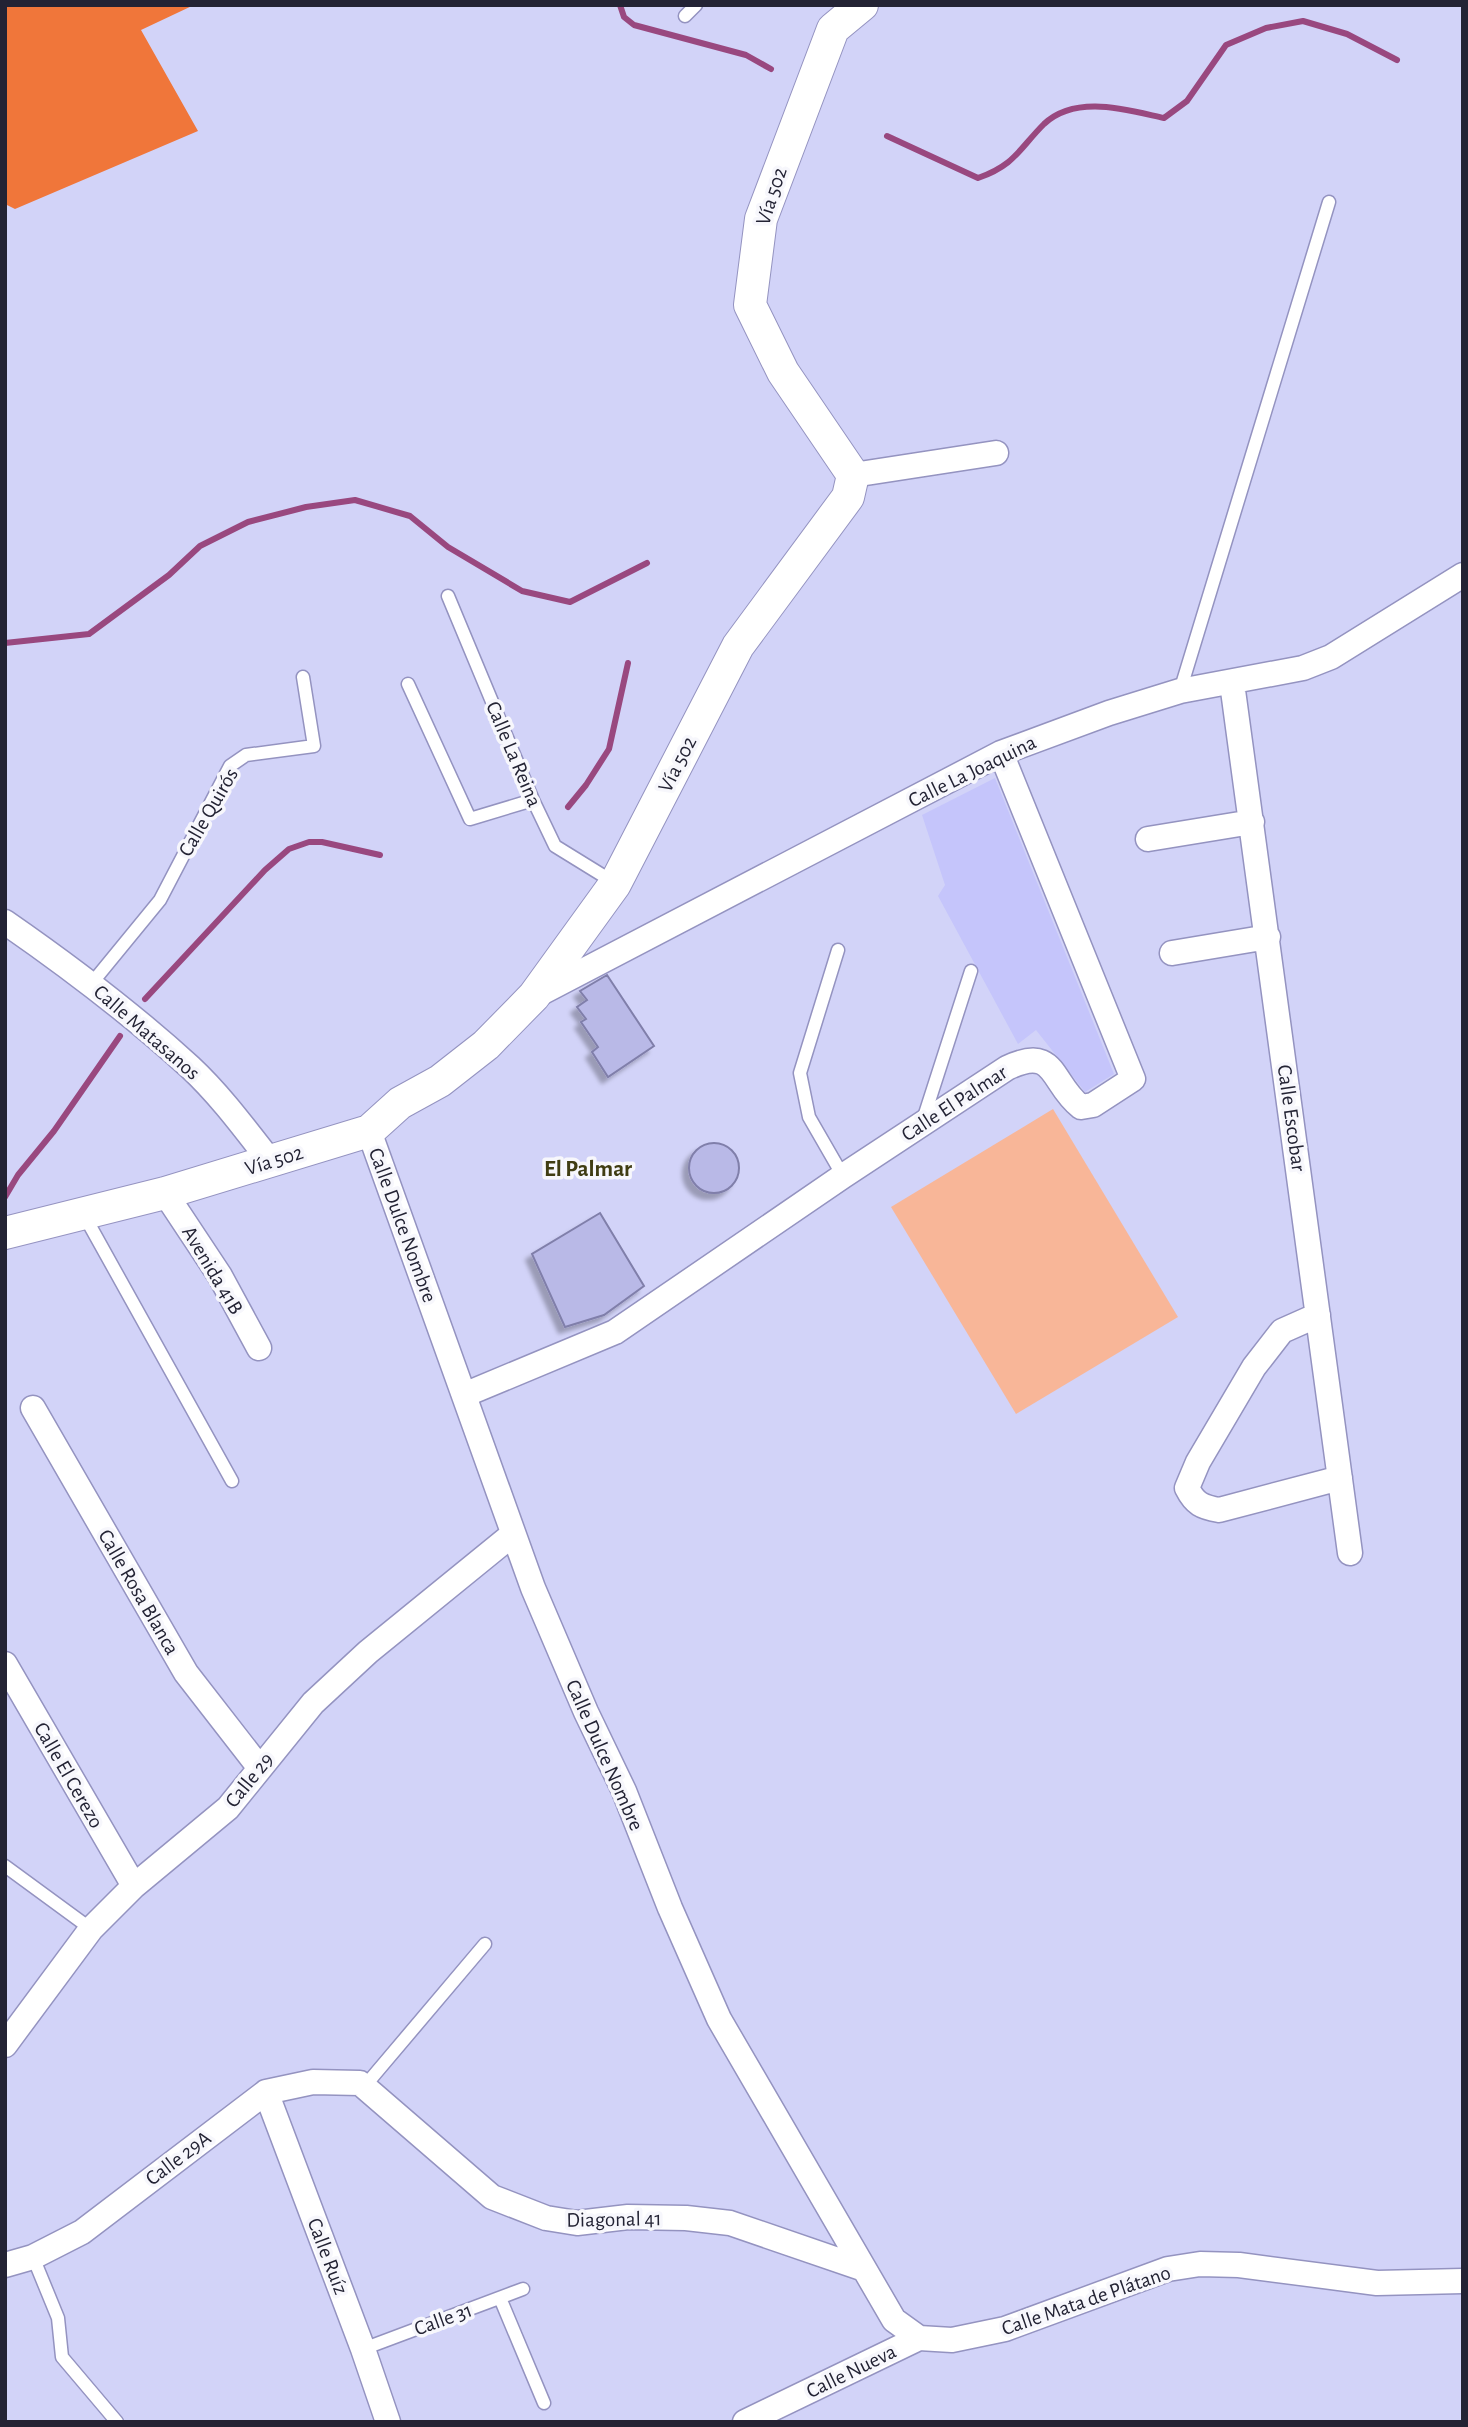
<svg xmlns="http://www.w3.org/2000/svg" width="1468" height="2427" font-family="'Alegreya Sans',sans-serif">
<defs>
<filter id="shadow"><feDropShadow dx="-6" dy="6" stdDeviation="2" flood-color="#0004"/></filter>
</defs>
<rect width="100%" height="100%" fill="#d2d3f8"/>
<path fill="#c5c5fb" d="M995,778L1114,1074L1085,1092L1036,1030L1018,1044L938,896L945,885L922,815Z"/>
<path fill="#f8b698" d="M1053,1109L1178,1317L1016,1414L891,1207Z"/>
<path fill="#f0763a" d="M5,5H194L141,30L198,131L15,209L5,204Z"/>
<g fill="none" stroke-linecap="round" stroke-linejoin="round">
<path stroke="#99487f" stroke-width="6" d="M620,5L624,17L634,25L746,55L771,69
M887,136L978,178C1015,165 1019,149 1044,124C1076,94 1127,110 1164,118L1187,101L1226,45L1266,28L1303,21L1347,34L1397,60
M5,643L89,634L169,575L200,546L248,522L306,507L355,500L410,516L448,547L522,591L570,602L647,563
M568,807L586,785L609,749L628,663
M145,999L265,870L289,849L309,842H322L380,855
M5,1197L18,1175L54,1131L120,1036"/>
</g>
<path fill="#b9b9e7" stroke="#807faa" stroke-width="2" filter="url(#shadow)" d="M607,975L654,1046L608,1077L592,1052L598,1047L581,1022L586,1019L577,1007L587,1000L580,991Z
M689 1168a25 25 0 1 1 50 0a25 25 0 1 1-50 0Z
M600,1213L644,1286L604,1315L565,1327L532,1254Z"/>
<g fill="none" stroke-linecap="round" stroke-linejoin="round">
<g stroke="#9493c0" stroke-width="15">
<path id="service" d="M685,16L696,5
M448,596L533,800L555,846L615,883
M408,684L470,819L533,800
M1180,691L1329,202
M838,950L800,1073L809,1117L843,1176
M92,983L160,900L230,766L246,755L314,746L303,677
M923,1120L971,971
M84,1215L232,1481
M5,1866L91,1929
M364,2087L485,1944
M33,2257L58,2318L62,2357L117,2422
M500,2298L544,2403
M363,2349L523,2289"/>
</g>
<g stroke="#9493c0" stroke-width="27">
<path id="minor" d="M853,475L996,453
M1232,683L1350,1553
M1148,839L1252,822
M5,922C70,967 132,1014 190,1067C220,1095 245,1129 270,1161
M1172,953L1268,937
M535,996L1001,753L1109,713L1180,691L1303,668L1331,657L1463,575
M369,1131L533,1588L586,1712L624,1791L670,1908L719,2019L894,2320L919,2338
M165,1193L220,1276L259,1348
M1318,1315L1282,1331L1254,1367L1198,1462L1187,1488C1195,1504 1202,1507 1219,1510L1340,1478
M464,1395L615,1332L843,1176L1007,1068C1057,1044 1050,1083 1081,1107L1093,1105L1133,1079L1001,753
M33,1408L186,1673L259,1767
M5,1664L134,1886
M5,2045L91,1929L134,1886L228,1808L313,1703L368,1652L513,1534
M266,2092L363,2349L388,2422
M5,2265L33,2257L82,2232L266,2092L313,2082L360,2083L492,2197L546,2218L577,2223L628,2217L686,2218L730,2223L864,2269
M745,2422L919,2338L952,2340L1005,2329L1168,2269L1200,2264L1239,2265L1377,2283L1463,2281"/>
</g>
<g stroke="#9493c0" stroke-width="34">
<path id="tertiary" d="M5,1233L165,1193L369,1131L400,1103L440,1081L486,1045L534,996L615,884L738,646L848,497L853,475L783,372L750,305L761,219L833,29L862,5"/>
</g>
<use href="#service" stroke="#fff" stroke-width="12"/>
<use href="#minor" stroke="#fff" stroke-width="24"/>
<use href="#tertiary" stroke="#fff" stroke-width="32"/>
</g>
<g text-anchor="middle" stroke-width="7" stroke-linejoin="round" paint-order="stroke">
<g font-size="21" fill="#232334" stroke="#f7f7fc">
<text transform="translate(771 196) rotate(-72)" y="7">Vía 502</text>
<text transform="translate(514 754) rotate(67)" y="7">Calle La Reina</text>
<text transform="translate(677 764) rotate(-63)" y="7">Vía 502</text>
<text transform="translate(972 771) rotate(-26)" y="7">Calle La Joaquina</text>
<text transform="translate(208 812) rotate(-60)" y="7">Calle Quirós</text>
<text transform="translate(147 1032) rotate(41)" y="7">Calle Matasanos</text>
<text transform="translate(954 1103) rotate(-33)" y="7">Calle El Palmar</text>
<text transform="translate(1292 1118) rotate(82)" y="7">Calle Escobar</text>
<text transform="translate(274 1160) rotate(-17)" y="7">Vía 502</text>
<text transform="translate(403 1225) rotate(70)" y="7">Calle Dulce Nombre</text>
<text transform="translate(213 1270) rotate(59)" y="7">Avenida 41B</text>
<text transform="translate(139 1592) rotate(60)" y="7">Calle Rosa Blanca</text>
<text transform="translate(605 1755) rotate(66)" y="7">Calle Dulce Nombre</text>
<text transform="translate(69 1775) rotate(60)" y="7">Calle El Cerezo</text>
<text transform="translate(249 1780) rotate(-51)" y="7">Calle 29</text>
<text transform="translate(178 2158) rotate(-37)" y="7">Calle 29A</text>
<text transform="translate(614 2219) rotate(-1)" y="7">Diagonal 41</text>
<text transform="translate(328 2256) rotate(69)" y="7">Calle Ruíz</text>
<text transform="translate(1086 2300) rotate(-19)" y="7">Calle Mata de Plátano</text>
<text transform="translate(443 2319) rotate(-20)" y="7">Calle 31</text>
<text transform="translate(851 2371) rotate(-26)" y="7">Calle Nueva</text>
</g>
<g font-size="23" font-weight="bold" fill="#403d13" stroke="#f7f7fc">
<text x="588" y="1176">El Palmar</text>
</g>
</g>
<rect width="1468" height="2427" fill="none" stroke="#232334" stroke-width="14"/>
</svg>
